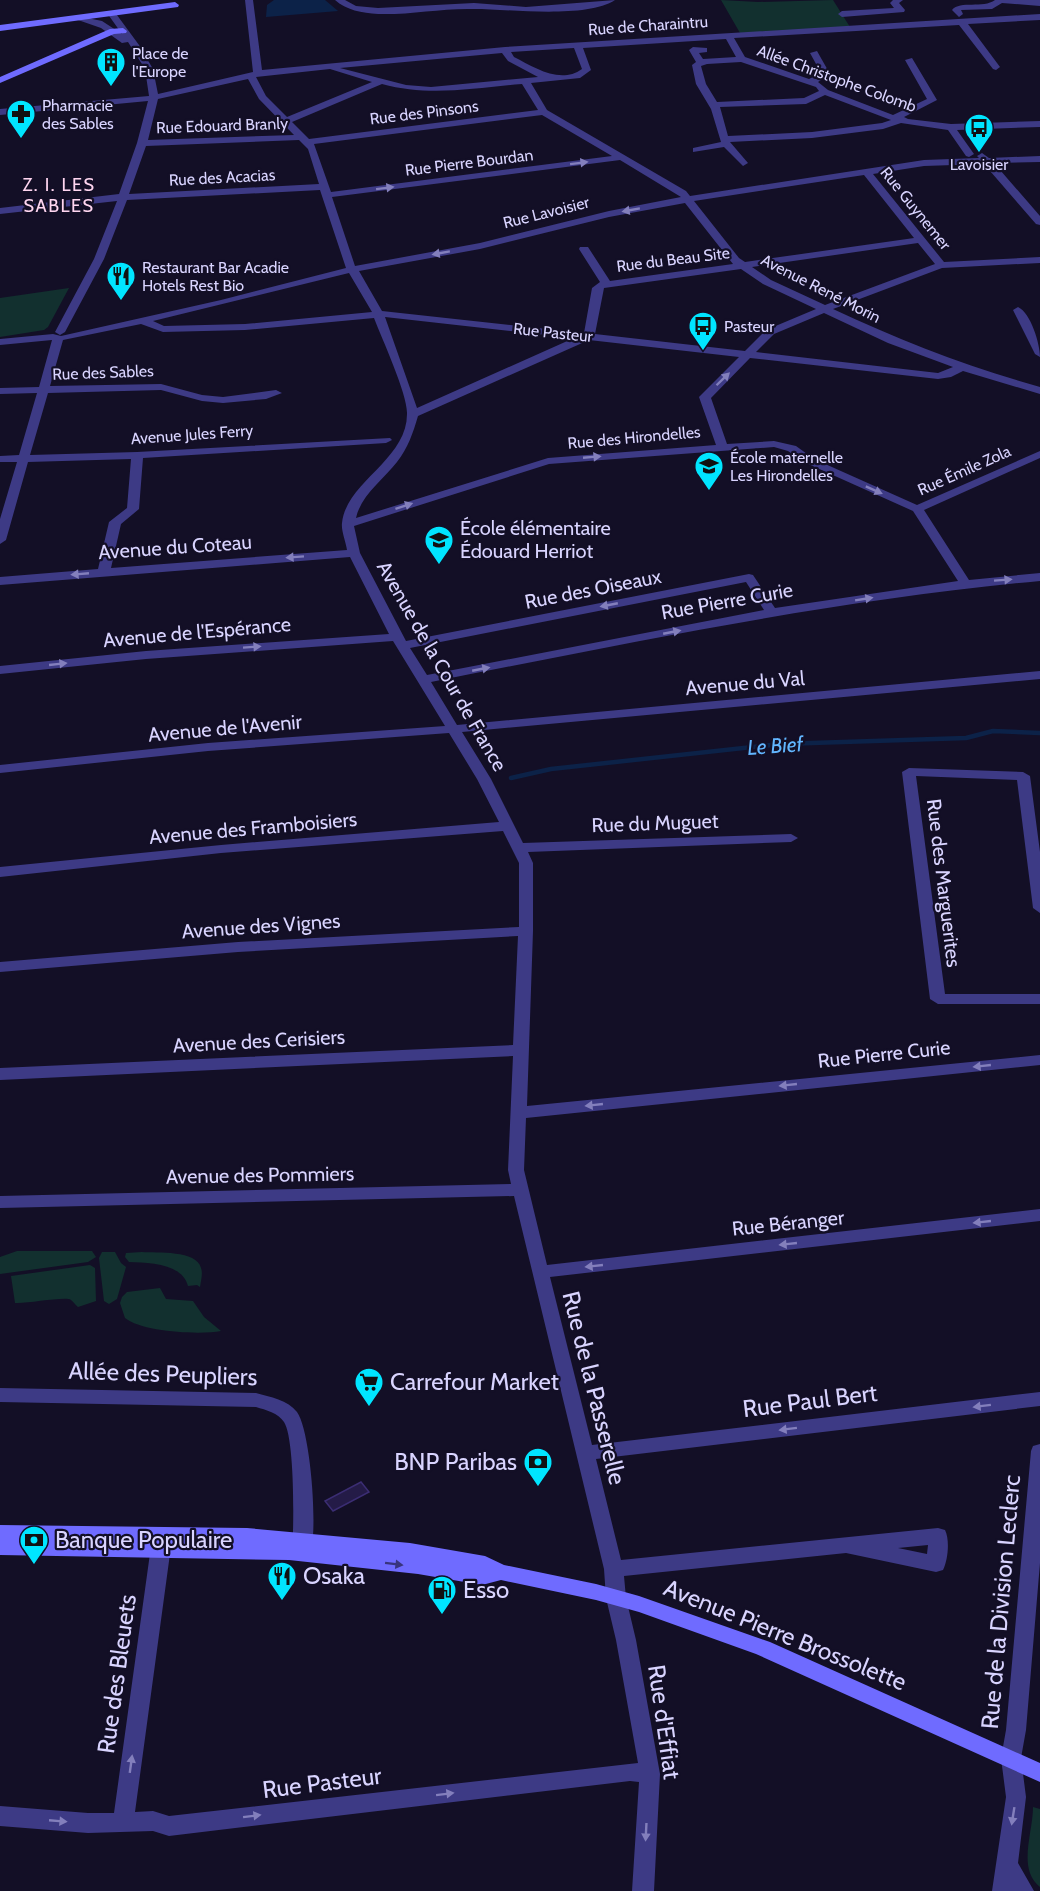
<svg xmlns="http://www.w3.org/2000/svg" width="1040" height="1891" font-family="Cabin,sans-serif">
<rect width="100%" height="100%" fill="#130f26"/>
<path fill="#12302f" d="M721,0L758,2L833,0L850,27L740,33Z
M69,288L48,327L44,330L0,337V298Z
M17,1251H92L96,1257L88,1262L0,1274V1257Z
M102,1252H115L121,1263L126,1267L117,1299L109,1304L104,1301L99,1258Z
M142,1252C157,1253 197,1250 201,1268C203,1273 201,1281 200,1287L197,1285L188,1286C182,1263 149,1263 129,1262L125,1257L126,1253Z
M90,1265L95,1268L96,1301L78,1307C75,1305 74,1302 71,1300C66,1296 27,1304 15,1303L11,1276Z
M160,1288L166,1299L193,1301L204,1317L221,1331C200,1335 142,1332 125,1318L120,1303L122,1297L127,1292Z
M1033,1807L1040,1809V1887C1017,1869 1033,1833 1033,1807Z"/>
<path fill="#0c2248" d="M274,0H325L338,11L266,17L267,5Z"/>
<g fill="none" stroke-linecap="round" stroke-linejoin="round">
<path stroke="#0c2248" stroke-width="4.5" d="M511,778L551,769L781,744L966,738L993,731L1040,733"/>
</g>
<path fill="#241b47" stroke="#3b2d73" stroke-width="1.5" d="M361,1482L369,1492L333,1511L325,1501Z"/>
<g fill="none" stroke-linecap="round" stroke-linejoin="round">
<path fill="#3d3a85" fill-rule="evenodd" d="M245,0H253L262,70L505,47L1040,14V20L968,24L1000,67L996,70L993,69L959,25L734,38L745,57L809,79L821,73L810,53L817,51L830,74L818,82L828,90L893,115L927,99L905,60L912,58L937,100L904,117L908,119L951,124L1040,121V127L957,130L974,154L969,157L966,156L948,130L901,123L883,129L812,138L730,142L748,163L743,166L724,147L693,152V148L721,142L711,109L696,84L692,65L696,62L689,50L693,47L707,48V52L699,53L703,59L736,57L726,39L583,48L591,70L580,78L531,83L547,110L686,191L690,196L924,160L979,158L977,156L982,153L989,158L1040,156V162L994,163L1040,216V225L1036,224L984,164L924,166L873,174L944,262L1040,257V263L942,268L833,309C901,341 969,367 1040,387V394L963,371L951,377L938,379L750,358L711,398L727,444L774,441L796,446L814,459L917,505L1040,451V458L924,510L969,580L1040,573V581C834,600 634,642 431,682L457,725L1040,671V679L462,732L491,779L523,843L791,834L798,838L791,842L528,852L533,863V931L527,1106L1040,1055V1065L526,1118L524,1170L547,1265L1040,1209V1221L550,1277L592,1445L1040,1392V1406L596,1459L621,1560L938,1528L945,1530C950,1540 948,1560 943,1570L936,1572L846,1553L624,1576L626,1598L636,1640L660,1774L654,1891H632L639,1782L630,1781L169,1836L153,1831L88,1833L0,1826V1806L88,1813H114L152,1539L155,1533L162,1531L169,1533L172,1539L135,1812L153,1811L169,1816L638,1763L616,1640L606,1598L604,1569L514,1196L0,1208V1196L511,1184L508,1170L513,1056L0,1080V1068L513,1045L518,936L238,952L0,972V962L238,942L519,927V863L503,831L221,853L0,877V867L221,845L499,822L477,779L449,733L208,751L0,773V765L208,743L445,726L393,641L146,659L0,674V666L146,651L389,634L350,557L0,585V577L98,569L109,522L127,508L131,459L28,462L6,540L0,544V519L17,462H0V456L19,455L37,393L0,394V388L39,387L52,340L0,345V339L53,334L61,336L221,300L346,268L320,190L127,200L104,259L65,332L60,335L55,332L94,259L117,201L0,214V208L119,194L137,143L148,101L0,115V109L149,96L145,69L128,42L122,43L101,28L78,20V16L102,21L122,34L107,13L114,11L139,45L153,69L158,94L253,72ZM574,48L582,69C560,85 534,67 514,57L511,52ZM502,53L508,61L538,77L431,87L406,85L340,68ZM741,62L816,87L819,91L804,98L717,102L706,84L701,66L707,64ZM330,69L372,82L287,117L266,96L256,77ZM248,79L259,99L294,135L148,140L158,99ZM382,84C429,97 474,88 522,84L538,110L309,139L292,122ZM825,95L891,120L882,123L812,132L728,136L720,107L806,104ZM542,115L612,156L331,192L314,144ZM299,140L308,149L319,184L129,194L146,146ZM620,160L681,197L609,211L480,243L355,266L332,197ZM864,175L914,238L745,262L739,258L694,201ZM685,203L733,264L610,281L588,247H580L579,249L600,282L592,288L584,333L382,311L359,271L480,249L609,217ZM918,243L935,264L825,305L771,280L752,267ZM741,269L763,284L816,309L766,330L745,351L595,334L604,288ZM349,273L372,312L245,324L164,326L153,321ZM824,313L888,343L953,367L938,373L756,352L774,334ZM385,317L574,338L417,408ZM374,318C382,339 408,395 407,414C407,460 346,482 342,523C341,531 346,542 347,550L111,568L121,524L139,509L143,458L386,443L392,440L390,438L137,452L30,455L48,393L161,390L202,401L223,403L266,399L282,393L276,390L223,397L202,395L161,384L50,386L63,340L141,324L163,332L245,330ZM589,340L739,357L699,397L716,445L548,458L356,518C361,495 383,480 397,462C408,448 413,433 418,416ZM774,447L788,451L806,463L913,511L958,581L775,608L753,575L749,574L406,641L360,553L354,526L549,464ZM746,582L764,610L427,675L410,648ZM928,1545L927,1554L898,1548Z
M335,0H345L356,6L378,8L474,3L526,7L615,0C586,19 509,9 474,9C442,8 410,15 378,14C362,13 346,10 335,0Z
M893,0H903L899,3L905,10L904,12L842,17L838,14L842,11L894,8L890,3Z
M995,0H1040V6L1002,3L992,9L961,10L963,14L959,17L952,10C960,0 983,9 995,0Z
M1018,307C1031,313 1040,344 1040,357L1035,354L1013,310Z
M909,768L1023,772L1030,776L1040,852V913L1033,908L1017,780L916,776L945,994H1040V1004H938L930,999L902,772Z
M0,1388L256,1393C270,1397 288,1400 297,1412C311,1431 319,1538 309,1558L302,1560L295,1558L292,1552C294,1529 295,1439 284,1422C278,1413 266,1410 256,1407L0,1402Z
M1040,1444V1563L1026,1730L1021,1758L1026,1797L1018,1863L1034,1891H992L1006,1797L1001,1758L1006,1730L1031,1451L1033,1446Z"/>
<path fill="#6f6bff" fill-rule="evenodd" d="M175,2L179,5L178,7L0,31V25Z
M123,28L127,31L126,33L114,34L0,83V77L110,29Z
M0,1525L247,1528L410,1543L485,1556L504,1565L596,1584L639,1596L770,1642L1040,1763V1782L756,1654L639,1612L596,1600L501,1580L482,1585L418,1574L289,1560L0,1555Z"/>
</g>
<defs><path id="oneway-solid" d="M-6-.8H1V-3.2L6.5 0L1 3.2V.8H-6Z" transform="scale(1.5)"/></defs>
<g fill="#837fbc">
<use href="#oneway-solid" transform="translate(579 163) rotate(-7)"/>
<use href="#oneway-solid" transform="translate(385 188) rotate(-7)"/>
<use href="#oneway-solid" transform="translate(631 210) rotate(170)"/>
<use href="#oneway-solid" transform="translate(441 253) rotate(170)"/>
<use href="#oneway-solid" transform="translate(723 379) rotate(-44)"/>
<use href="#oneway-solid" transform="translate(592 457) rotate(-5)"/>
<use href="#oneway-solid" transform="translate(874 490) rotate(24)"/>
<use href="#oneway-solid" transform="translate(404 506) rotate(-18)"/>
<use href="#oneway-solid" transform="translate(295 557) rotate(176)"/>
<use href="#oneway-solid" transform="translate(80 574) rotate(175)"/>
<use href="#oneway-solid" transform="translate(1003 580) rotate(-4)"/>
<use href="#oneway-solid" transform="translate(864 599) rotate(-9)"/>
<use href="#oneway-solid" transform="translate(609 605) rotate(169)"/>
<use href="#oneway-solid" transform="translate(672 632) rotate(-11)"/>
<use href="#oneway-solid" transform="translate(252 647) rotate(-4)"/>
<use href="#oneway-solid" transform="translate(58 664) rotate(-6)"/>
<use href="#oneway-solid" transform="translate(481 669) rotate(-11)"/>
<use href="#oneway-solid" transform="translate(982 1066) rotate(174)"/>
<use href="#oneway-solid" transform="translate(788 1085) rotate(174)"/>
<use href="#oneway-solid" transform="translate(594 1105) rotate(174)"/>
<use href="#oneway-solid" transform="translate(982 1222) rotate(174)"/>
<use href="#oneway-solid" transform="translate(788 1244) rotate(174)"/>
<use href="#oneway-solid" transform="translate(594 1266) rotate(174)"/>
<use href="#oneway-solid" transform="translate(982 1406) rotate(173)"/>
<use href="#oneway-solid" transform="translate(788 1429) rotate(173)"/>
<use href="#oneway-solid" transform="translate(131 1764) rotate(-82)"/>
<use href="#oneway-solid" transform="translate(445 1794) rotate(-7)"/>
<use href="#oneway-solid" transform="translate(252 1816) rotate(-7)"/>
<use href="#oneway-solid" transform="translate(1013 1816) rotate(99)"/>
<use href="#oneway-solid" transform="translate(58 1821) rotate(5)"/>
<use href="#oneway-solid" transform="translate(646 1832) rotate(93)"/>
</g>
<use fill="#38347d" href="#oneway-solid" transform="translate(394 1564) rotate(7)"/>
<defs>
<g id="building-pin" transform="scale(1.5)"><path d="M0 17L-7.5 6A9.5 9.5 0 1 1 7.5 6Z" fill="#00e5ff" stroke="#130f26"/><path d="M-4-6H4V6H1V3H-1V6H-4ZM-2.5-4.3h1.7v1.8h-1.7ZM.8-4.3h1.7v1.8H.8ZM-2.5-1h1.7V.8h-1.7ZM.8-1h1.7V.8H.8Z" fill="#111"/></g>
<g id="pharmacy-pin" transform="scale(1.5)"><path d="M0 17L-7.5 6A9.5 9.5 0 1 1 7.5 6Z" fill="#00e5ff" stroke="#130f26"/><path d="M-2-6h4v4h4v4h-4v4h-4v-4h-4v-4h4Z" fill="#111"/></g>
<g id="bus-pin" transform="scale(1.5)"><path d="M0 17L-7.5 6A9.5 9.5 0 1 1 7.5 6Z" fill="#00e5ff" stroke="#130f26"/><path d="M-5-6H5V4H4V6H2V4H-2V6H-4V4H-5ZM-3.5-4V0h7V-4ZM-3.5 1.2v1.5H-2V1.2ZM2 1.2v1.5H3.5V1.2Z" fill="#111"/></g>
<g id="restaurant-pin" transform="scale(1.5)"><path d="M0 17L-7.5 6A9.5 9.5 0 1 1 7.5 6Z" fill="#00e5ff" stroke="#130f26"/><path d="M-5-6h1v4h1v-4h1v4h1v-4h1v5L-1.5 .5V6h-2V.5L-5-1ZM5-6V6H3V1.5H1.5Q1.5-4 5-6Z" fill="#111"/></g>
<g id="school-pin" transform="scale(1.5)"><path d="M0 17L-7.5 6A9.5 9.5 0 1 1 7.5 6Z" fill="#00e5ff" stroke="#130f26"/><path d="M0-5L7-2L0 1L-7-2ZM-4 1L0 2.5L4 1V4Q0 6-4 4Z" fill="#111"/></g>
<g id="supermarket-pin" transform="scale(1.5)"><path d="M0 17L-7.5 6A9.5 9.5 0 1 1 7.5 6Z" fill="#00e5ff" stroke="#130f26"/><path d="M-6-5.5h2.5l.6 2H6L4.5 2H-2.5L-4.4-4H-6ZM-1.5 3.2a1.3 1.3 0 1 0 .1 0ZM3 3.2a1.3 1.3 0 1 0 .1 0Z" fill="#111"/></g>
<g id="bank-pin" transform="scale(1.5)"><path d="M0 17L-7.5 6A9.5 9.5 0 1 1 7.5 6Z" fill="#00e5ff" stroke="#130f26"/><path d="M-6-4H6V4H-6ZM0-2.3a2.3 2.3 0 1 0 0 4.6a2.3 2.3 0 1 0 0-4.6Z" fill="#111"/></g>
<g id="fuel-pin" transform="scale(1.5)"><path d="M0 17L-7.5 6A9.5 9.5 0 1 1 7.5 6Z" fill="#00e5ff" stroke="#130f26"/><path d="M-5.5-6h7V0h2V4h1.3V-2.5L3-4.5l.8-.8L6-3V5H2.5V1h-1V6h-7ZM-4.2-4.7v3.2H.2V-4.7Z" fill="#111"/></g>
</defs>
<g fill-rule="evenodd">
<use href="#building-pin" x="111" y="62"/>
<use href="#pharmacy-pin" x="21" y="114"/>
<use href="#bus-pin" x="979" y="128"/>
<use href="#restaurant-pin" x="121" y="276"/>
<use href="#bus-pin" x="703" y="326"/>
<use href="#school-pin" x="709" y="466"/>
<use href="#school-pin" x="439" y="540"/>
<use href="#supermarket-pin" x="369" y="1382"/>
<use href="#bank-pin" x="538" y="1462"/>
<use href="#bank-pin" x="34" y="1540"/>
<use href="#restaurant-pin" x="282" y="1576"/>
<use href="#fuel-pin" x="442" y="1590"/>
</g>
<g text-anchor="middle" stroke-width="4.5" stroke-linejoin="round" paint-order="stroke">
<g font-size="16" fill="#d9d4ff" stroke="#130f26">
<text transform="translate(648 25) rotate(-4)" y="6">Rue de Charaintru</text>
<text transform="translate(837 78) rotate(20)" y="6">Allée Christophe Colomb</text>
<text transform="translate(424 112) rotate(-7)" y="6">Rue des Pinsons</text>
<text transform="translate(222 125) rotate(-2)" y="6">Rue Edouard Branly</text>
<text transform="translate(469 162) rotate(-7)" y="6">Rue Pierre Bourdan</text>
<text transform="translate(222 177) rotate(-3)" y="6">Rue des Acacias</text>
<text transform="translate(916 208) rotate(51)" y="6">Rue Guynemer</text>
<text transform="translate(546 212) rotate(-14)" y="6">Rue Lavoisier</text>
<text transform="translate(673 259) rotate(-7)" y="6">Rue du Beau Site</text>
<text transform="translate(821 288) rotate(27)" y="6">Avenue René Morin</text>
<text transform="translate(553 332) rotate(6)" y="6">Rue Pasteur</text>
<text transform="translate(103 372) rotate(-2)" y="6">Rue des Sables</text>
<text transform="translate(192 434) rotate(-4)" y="6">Avenue Jules Ferry</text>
<text transform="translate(634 437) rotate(-5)" y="6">Rue des Hirondelles</text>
<text transform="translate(964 470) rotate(-24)" y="6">Rue Émile Zola</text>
</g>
<g font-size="16" fill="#d9d4ff" stroke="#130f26" text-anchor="start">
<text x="132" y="59">Place de<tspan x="132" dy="18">l'Europe</tspan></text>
<text x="42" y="111">Pharmacie<tspan x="42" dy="18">des Sables</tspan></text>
<text x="979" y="170" text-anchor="middle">Lavoisier</text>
<text x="142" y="273">Restaurant Bar Acadie<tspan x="142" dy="18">Hotels Rest Bio</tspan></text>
<text x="724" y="332">Pasteur</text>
<text x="730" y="463">École maternelle<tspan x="730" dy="18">Les Hirondelles</tspan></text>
</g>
<g font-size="18" letter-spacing="1.5" fill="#ffd6f0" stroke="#130f26">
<text x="59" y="191">Z. I. LES<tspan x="59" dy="21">SABLES</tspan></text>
</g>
<g font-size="20" fill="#d9d4ff" stroke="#130f26" text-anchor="start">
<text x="460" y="535">École élémentaire<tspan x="460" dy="23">Édouard Herriot</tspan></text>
</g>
<g font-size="20" fill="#d9d4ff" stroke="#130f26">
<text transform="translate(175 547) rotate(-4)" y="7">Avenue du Coteau</text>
<text transform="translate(593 589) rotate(-11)" y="7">Rue des Oiseaux</text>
<text transform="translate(727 601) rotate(-10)" y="7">Rue Pierre Curie</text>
<text transform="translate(197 632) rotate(-5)" y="7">Avenue de l'Espérance</text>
<text transform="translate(442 666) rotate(60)" y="7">Avenue de la Cour de France</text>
<text transform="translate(745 683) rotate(-5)" y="7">Avenue du Val</text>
<text transform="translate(225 728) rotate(-5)" y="7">Avenue de l'Avenir</text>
<text transform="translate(655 823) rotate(-2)" y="7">Rue du Muguet</text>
<text transform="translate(253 828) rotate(-5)" y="7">Avenue des Framboisiers</text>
<text transform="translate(944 883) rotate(83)" y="7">Rue des Marguerites</text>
<text transform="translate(261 926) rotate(-4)" y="7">Avenue des Vignes</text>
<text transform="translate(259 1041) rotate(-3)" y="7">Avenue des Cerisiers</text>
<text transform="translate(884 1054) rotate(-6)" y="7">Rue Pierre Curie</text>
<text transform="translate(260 1175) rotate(-1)" y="7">Avenue des Pommiers</text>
<text transform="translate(788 1223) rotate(-6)" y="7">Rue Béranger</text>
</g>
<g font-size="21" font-style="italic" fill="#62b6ff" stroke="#130f26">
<text transform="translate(775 746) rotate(-4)" y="7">Le Bief</text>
</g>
<g font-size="24" fill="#d9d4ff" stroke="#130f26">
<text transform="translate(163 1374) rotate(2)" y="8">Allée des Peupliers</text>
<text transform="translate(594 1388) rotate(76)" y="8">Rue de la Passerelle</text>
<text transform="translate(810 1401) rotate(-7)" y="8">Rue Paul Bert</text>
<text transform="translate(1001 1602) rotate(-85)" y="8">Rue de la Division Leclerc</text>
<text transform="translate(785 1635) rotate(22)" y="8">Avenue Pierre Brossolette</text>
<text transform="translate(117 1674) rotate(-82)" y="8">Rue des Bleuets</text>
<text transform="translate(664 1722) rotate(82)" y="8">Rue d'Effiat</text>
<text transform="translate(322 1783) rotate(-7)" y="8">Rue Pasteur</text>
</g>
<g font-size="24" fill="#d9d4ff" stroke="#130f26" text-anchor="start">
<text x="390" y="1390">Carrefour Market</text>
<text x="517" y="1470" text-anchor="end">BNP Paribas</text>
<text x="55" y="1548">Banque Populaire</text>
<text x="303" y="1584">Osaka</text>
<text x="463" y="1598">Esso</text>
</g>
</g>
</svg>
